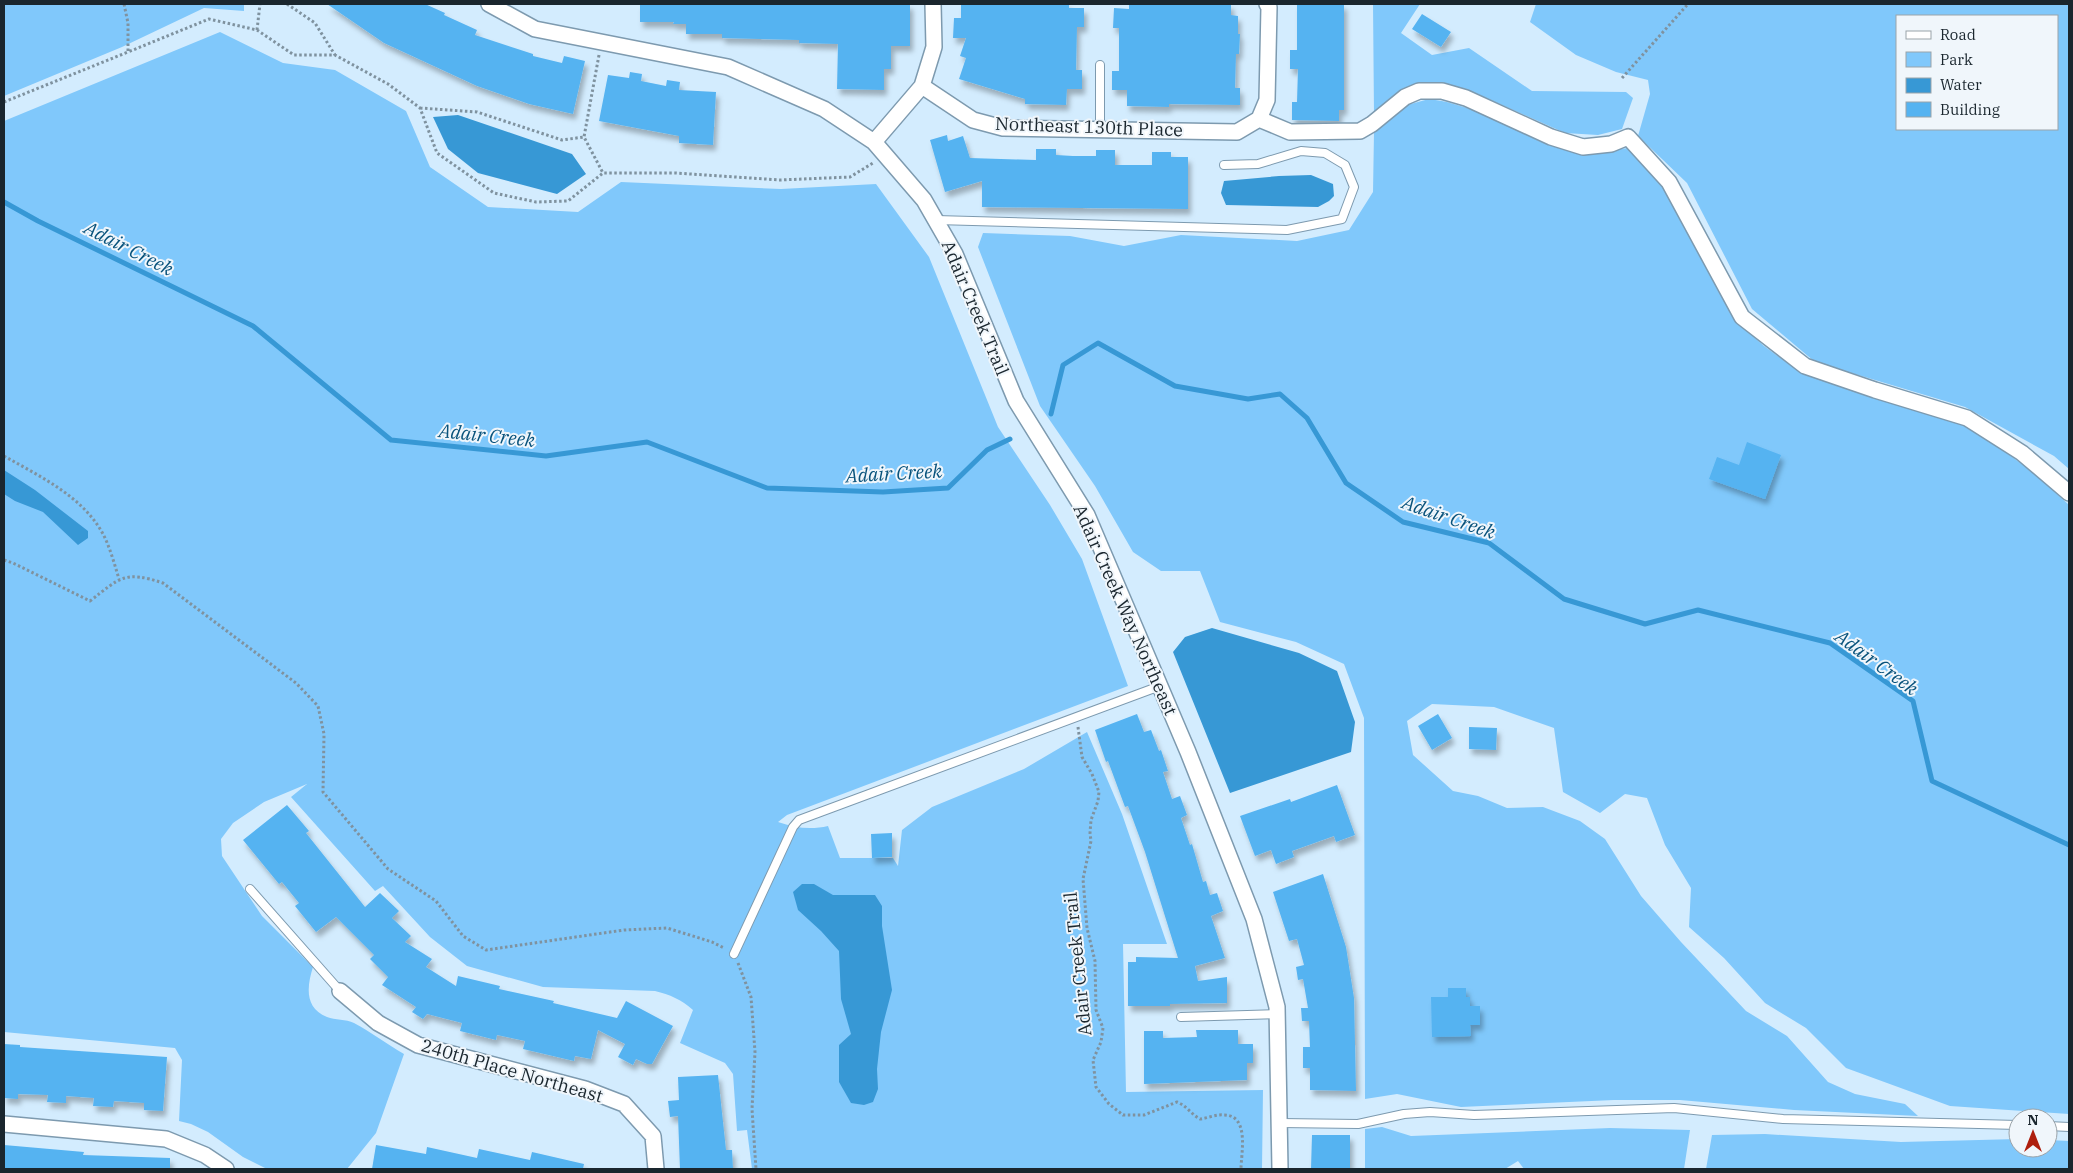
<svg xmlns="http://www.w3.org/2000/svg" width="2073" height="1173" font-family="'IBM Plex Serif',serif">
<defs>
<filter id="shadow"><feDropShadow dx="3" dy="5.5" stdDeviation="2.5" flood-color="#0004"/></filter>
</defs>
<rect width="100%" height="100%" fill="#d3ecfe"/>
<path fill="#80c8fb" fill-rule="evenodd" d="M4,4H244V11L204,8L122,47L4,96Z
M1373,4H1420L1401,33L1432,55L1469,48L1532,91L1626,92L1633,98L1622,129L1598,135L1565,133L1466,89L1435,83L1406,91L1374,115Z
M1536,4H2069V469L2054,456L1965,407L1815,362L1752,309L1687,183L1638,136L1650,94L1648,80L1616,72L1576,55L1530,22ZM1897,16H2057V129H1897Z
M220,32L283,63L335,70L406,111L430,167L488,207L578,212L621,182L781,189L876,184L929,257L998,427L1050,505L1082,559L1128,686L787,815L778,822C795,828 811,830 828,826L840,858H893L898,866L902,830L932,807L1024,769L1087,732L1122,814L1167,944H1123L1126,1092L1263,1090L1262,1169H752L747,1130L737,1131L733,1074L725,1063L680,1043L693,1010C681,999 670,995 655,991L543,987L467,966L430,937L383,886L375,891L291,797L307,784L264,802L233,823L221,839L222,856L262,916L313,967C307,986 304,1008 327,1017C335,1020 346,1019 354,1023C371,1032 387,1044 404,1054L376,1133L347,1169H267L243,1157L208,1132L191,1124L179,1121L182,1060L175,1048L4,1032V121Z
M1429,99C1463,103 1492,118 1523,133C1533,138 1544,144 1555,147C1579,153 1603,152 1628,148L1663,186L1736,321L1764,346L1801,373L1965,426L1996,445L2034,473L2069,505V1114L1950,1106L1846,1068L1806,1028L1765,1003L1724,958L1689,927L1691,888L1665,845L1647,798L1625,794L1600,813L1563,792L1554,728L1494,707L1432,704L1407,721L1413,755L1453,791L1478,796L1507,808L1543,807L1580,821L1605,839L1641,896L1681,942L1746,1011L1787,1036L1828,1082L1855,1094L1905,1104L1918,1116L1794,1110L1680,1100H1614L1461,1107L1397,1094L1365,1099L1364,718L1344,664L1296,642L1220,622L1200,571H1161L1133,552L1095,486L1040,406L978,247L983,233L1070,236L1124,246L1181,235L1297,241L1349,230L1373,192L1374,132L1407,105Z
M1382,1127L1411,1136L1610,1128L1690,1130L1684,1169H1524L1518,1161L1505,1169H1365V1129Z
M1765,1134L1901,1142L2018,1139V1148H2048V1140L2069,1141V1169H1706L1712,1135Z"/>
<path fill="#3798d5" d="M458,115L572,154L586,174L557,194L478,173L448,149L433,117Z
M1311,175L1333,184L1334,196L1329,201L1318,207L1226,205L1221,193L1224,181L1279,176Z
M4,470L35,490L88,531V538L78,545L43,512L15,501L4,494Z
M1212,628L1299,653L1337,671L1355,722L1351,752L1230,793L1173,652L1185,637Z
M802,884H814L833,895H875L882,906V926L892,990L881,1032L877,1069L878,1089L873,1102L864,1105L851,1103L839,1082V1045L851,1034L841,999L839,951L821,931L798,910L793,892Z"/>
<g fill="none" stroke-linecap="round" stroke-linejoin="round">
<path stroke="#3798d5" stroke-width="5" d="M4,202L38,221L253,326L391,440L546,456L647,442L767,488L883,492L948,488L987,450L1010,439
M1051,414L1063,365L1098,343L1175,386L1248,399L1280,394L1307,418L1346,483L1403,522L1489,543L1564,599L1645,624L1698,610L1830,643L1913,701L1932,781L2069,845"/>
</g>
<path fill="#55b3f1" filter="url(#shadow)" d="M327,4H425L445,13L444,15L477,30L475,35L533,54V56L562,63L564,56L585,61L573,114L529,104L477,86L384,43Z
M640,4H910V46H891V69H884V90L837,89L838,44L799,43V40L722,38V34H686V24H673L674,22H640Z
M961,4H1069V8H1084V27H1077L1076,70H1082V89H1067L1066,105L1025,104V99L959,79L966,58L960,56L966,38H953L954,18H961Z
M1129,4H1231V15L1238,16V34H1240L1239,54H1236L1235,88H1240V105L1169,104V107L1127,106V90H1112V71H1119V28H1113L1114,8L1129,9Z
M1297,4H1344V110H1339V121L1292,120V102H1297L1298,69H1290V50H1297Z
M1422,14L1451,32L1441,47L1412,29Z
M630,72L642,74L641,81L666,86L667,80L680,82L679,90L716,92L713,145L679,143V136L599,121L608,75L629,78Z
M947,135L948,141L963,136L970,158L1036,160V149H1056V155L1073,156H1096V150H1115V165H1152V152H1171V157H1188V209L982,207V181L945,192L930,140Z
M1747,442L1781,455L1765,499L1709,479L1717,457L1739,465Z
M1137,714L1144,732L1151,730L1159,751L1161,750L1168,771L1163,772L1172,799L1180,796L1187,815L1181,818L1190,845L1192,844L1203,882L1206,881L1210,895L1217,893L1223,911L1211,916L1225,958L1195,966L1198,981L1227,977V1003L1170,1004V1006H1128V962H1136V957L1178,958L1145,852L1128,806L1125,807L1108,761L1106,762L1095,730Z
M1438,714L1452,738L1432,750L1418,726Z
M1469,727L1497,728L1496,750L1469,749Z
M1337,785L1355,835L1336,842L1334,836L1292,851L1294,857L1276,864L1271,850L1255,856L1240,816L1290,799L1291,802Z
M287,805L309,831L306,833L365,907L380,893L399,911L392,918L411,936L405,942L432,959L426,967L456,986L458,976L500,986L499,989L554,1001L553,1003L617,1018L626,1001L673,1026L652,1064H647L636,1059L633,1065L618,1057L625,1044L598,1030L591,1059L575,1056L574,1061L523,1049L525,1041L497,1035L496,1040L460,1031L462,1023L427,1014L423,1019L412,1012L416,1007L382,985L388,977L370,959L374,955L336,917L316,932L295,906L299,903L282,882L279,884L243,840Z
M892,833V857L872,858L871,834Z
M1323,874L1346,947L1354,998L1356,1091L1310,1090V1068H1303V1047H1310L1309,1021H1302L1301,1008H1308L1303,979L1298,980L1296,967L1304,965L1297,939L1289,941L1273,892Z
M1448,988H1466V997H1470V1006H1480V1025H1470L1471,1036L1432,1037L1431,997H1448Z
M1196,1030H1238V1044H1253V1063H1247V1080L1144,1084V1031H1163V1038L1197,1037Z
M4,1044L20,1045V1047L167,1057L163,1111L144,1110V1103L114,1101L113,1107L93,1106L94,1098L66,1096V1103L47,1102L48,1095L18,1094V1099L4,1098Z
M718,1075L726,1150H732L733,1169H680L678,1116L670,1117L668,1101L679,1100L678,1077Z
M1312,1135H1350V1169H1311Z
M4,1145L84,1152L83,1155L170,1158V1169H4Z
M376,1145L426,1154L427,1147L477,1158L479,1149L530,1160L532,1152L584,1164L583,1169H372Z"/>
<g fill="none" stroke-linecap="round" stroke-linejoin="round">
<g stroke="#7d9aaf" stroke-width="10">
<path id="service" d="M1100,65V130
M936,220L1287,230L1342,219L1354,187L1345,165L1325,153L1301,151L1258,164L1224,165
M250,889L340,991
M734,954L793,827L799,820L1160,686
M1181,1017L1278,1014
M1280,1123L1358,1124L1404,1114L1430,1112L1474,1115L1674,1108L1783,1119L2018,1125
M2048,1126L2069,1127"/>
</g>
<g stroke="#7d9aaf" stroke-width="18">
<path id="minor" d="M489,4L535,29L728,67L824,109L874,142L924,200L955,254L1016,401L1087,515L1188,752L1254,919L1277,1007L1280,1169
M922,86L973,120L1003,128L1237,132L1259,119L1267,100L1269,7L1267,4
M1259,119L1290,132L1360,131L1372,124L1405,97L1419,91H1442L1466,98L1551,137L1583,147L1611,144L1628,137L1669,182L1742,317L1805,366L1875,390L1967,418L2022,453L2069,493
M874,142L922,86L934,47L933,4
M340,991L378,1023L418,1045L585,1089L624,1104L653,1136L656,1169
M4,1124L166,1139L205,1155L226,1169"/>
</g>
<path stroke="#7f929f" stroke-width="3" stroke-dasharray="2.5 2.5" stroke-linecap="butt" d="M124,4L128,23V52L209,19L257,30L294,55H335L388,84L420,108L437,153L494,193L536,202L568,201L603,173H676L780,180L850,177L873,163
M287,4L315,23L335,55
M257,30L260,4
M599,55L584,137L603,173
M1622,78L1688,4
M4,102L128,52
M420,108L477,112L562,140L584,137
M4,456C41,477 86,498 105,538C111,551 115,566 119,579
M4,560L13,563L90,601C120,578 124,570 163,583L296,683L318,706L324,734L323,792L388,869L436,901L463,936L486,950L624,930L667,928L712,942L724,948
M1078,727L1082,757L1092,774L1099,792L1098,801L1091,820L1090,833L1091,841L1083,879L1087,928L1095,961L1096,1010L1103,1028L1101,1042L1093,1060L1096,1087L1109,1104L1123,1115H1144L1177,1102C1187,1106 1191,1114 1200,1119C1208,1118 1217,1114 1224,1115C1250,1115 1241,1154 1241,1169
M738,963L751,997L755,1052L752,1109L756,1169"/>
<use href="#service" stroke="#fff" stroke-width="8"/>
<use href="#minor" stroke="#fff" stroke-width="15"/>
</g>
<g text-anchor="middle" stroke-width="4" stroke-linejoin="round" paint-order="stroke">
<g font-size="18" fill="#1a262e" stroke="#f0f6fb">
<text transform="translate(1089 127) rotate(2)" y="6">Northeast 130th Place</text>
<text transform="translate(975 308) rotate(67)" y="6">Adair Creek Trail</text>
<text transform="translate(1125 610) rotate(66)" y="6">Adair Creek Way Northeast</text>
<text transform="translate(1078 964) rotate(-96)" y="6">Adair Creek Trail</text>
<text transform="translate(512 1071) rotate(16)" y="6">240th Place Northeast</text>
</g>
<g font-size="19" font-style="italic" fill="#09537c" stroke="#f0f6fb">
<text transform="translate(129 248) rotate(27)" y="7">Adair Creek</text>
<text transform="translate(487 435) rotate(6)" y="7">Adair Creek</text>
<text transform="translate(894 473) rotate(-3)" y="7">Adair Creek</text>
<text transform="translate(1449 517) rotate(19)" y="7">Adair Creek</text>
<text transform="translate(1877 662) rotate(36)" y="7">Adair Creek</text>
</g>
</g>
<rect width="2073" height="1173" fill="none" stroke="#1a262e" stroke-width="10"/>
<rect x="1896" y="15" width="162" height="115" fill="#f0f6fb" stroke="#9aa3a9"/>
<rect x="1906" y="31" width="25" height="8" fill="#ffffff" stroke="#9aa3a9"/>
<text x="1940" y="40" font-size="15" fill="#1a262e">Road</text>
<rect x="1906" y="52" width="25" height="15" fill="#80c8fb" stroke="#9aa3a9"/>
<text x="1940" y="65" font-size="15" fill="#1a262e">Park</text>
<rect x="1906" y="78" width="25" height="15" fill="#3798d5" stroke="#9aa3a9"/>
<text x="1940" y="90" font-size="15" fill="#1a262e">Water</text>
<rect x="1906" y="102" width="25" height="15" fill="#55b3f1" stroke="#9aa3a9"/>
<text x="1940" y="115" font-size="15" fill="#1a262e">Building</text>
<g transform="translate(2033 1133)"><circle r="24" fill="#f0f6fb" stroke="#9aa3a9"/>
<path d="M0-4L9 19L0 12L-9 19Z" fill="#ae1f0e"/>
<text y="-8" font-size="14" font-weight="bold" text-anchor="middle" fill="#1a262e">N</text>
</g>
</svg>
